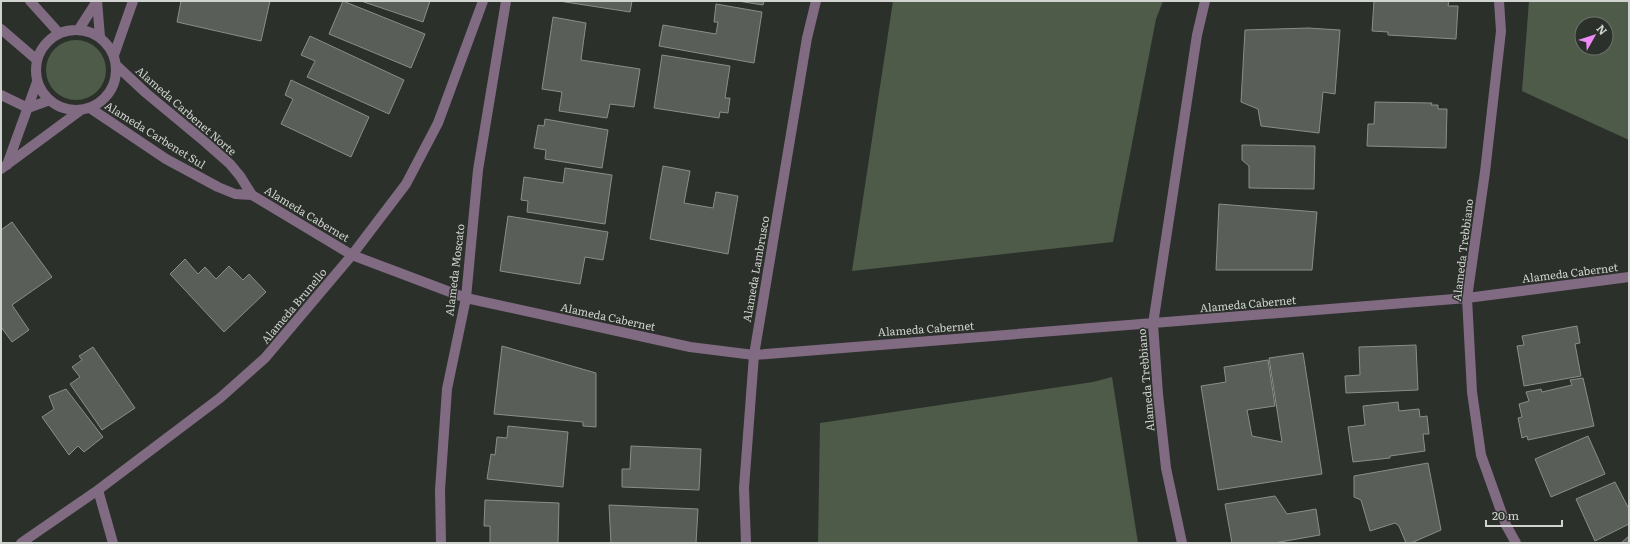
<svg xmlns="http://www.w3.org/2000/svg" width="1630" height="544" font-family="Literata,serif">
<rect width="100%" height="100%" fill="#2c302b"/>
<path fill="#4d5b48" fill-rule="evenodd" d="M893,1H1163L1156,19L1113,242L852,271Z
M1529,1H1629V140L1522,91ZM1582,24H1606V48H1582Z
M46 70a30 30 0 1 1 60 0a30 30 0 1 1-60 0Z
M1112,377L1138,543H818L820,423L1093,382Z"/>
<path fill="#5a5e58" stroke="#8a8e88" d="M181,1H270L261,41L177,22Z
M343,1L425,34L411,68L329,34Z
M361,1H430L423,22Z
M559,1H632L630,12Z
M738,1H764L763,5Z
M1374,1H1449L1448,6H1458L1456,39L1388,35V32L1372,31Z
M716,4L762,12L754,63L659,46L663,25L716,34L718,22H714Z
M553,17L586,23L581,60L640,69L634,107L610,104L607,118L559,111L562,92L542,89Z
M1308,28L1340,30L1335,94L1323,92L1319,133L1261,126L1258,109L1241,102L1245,30Z
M310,36L404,80L389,114L307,77L315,61L301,55Z
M662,55L730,66L725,98H730L728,113L720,112L719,118L654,108Z
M291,80L369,117L351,157L281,124L293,99L285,95Z
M1375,102L1432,103L1431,105H1438V109H1447L1446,148L1367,146L1368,124H1374Z
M545,119L608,130L602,168L545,159L546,150L534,148L538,125L544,126Z
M1242,145L1315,146L1314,189L1249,188V166L1242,160Z
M663,166L690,171L684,203L713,208L716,192L738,196L728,254L650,239Z
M565,168L612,175L605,224L527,212L528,201L521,200L524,177L563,183Z
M1219,204L1317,212L1312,270H1216Z
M508,216L608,232L603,260L585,257L580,284L500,271Z
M12,222L52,277L12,305L29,330L12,342L1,327V230Z
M185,259L198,274L205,267L216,279L229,266L243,280L249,274L266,292L224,332L170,274Z
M1577,326L1580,343L1575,344L1581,376L1524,386L1517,346L1524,345L1522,336Z
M1416,345L1418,390L1346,393L1345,376L1360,375L1359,347Z
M502,346L596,373V427L583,426V422L494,414Z
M93,347L135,408L102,430L70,384L80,377L72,367L82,360L79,356Z
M1303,353L1322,474L1218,490L1201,386L1226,382L1224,367L1268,360L1275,406L1247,410L1252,436L1282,442L1269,358Z
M1583,378L1594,426L1528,440L1527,436L1522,438L1518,418L1522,417L1519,404L1529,401L1526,392L1541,389L1542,392L1572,385L1570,380Z
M66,389L103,437L84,452L78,446L69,455L42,417L54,409L49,396Z
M1398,402L1399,411L1419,409L1420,417L1427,416L1429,434H1423L1425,451L1390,456V458L1353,462L1348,427L1365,425L1363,406Z
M508,426L568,432L563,487L487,479L491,454L495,455L497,437L507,438Z
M1588,436L1605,474L1551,497L1535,459Z
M631,446L701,449L699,490L622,487V469H630Z
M1428,463L1441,530L1411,543H1406L1399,526L1395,523L1370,531L1361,500L1354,497V476Z
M1615,482L1629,509V524L1595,541L1576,499Z
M1275,496L1287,514L1316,509L1320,535L1274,543H1232L1225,504Z
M485,500L559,503L558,543H490V526H484Z
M609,505L698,509L696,543H611Z
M1629,536V543H1621Z"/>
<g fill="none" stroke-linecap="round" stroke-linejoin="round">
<path stroke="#816b83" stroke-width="10" d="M30,1L59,33
M97,1L100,37
M1499,1L1501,31L1485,172L1467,298L1472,392L1481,455L1506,525L1516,543
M1,29L37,60
M79,29L97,1
M36 70a40 40 0 1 1 80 0a40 40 0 1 1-80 0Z
M114,55L133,1
M117,66L146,93L205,142L230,164L240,176L252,195
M1,95L28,108L50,100
M90,108L166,159L218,187L235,194L252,195L352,255L466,298L690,347L754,355L1467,298L1629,277
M7,165L37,82
M1,169L81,110
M98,490L113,543
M21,543L98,490L220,398L265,358L352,255L406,184L438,123L483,1
M441,543L440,490L447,389L466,298L478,170L506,1
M746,543L744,488L754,355L807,38L816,1
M1182,543L1166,468L1158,394L1153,324L1197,35L1205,1"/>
</g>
<g text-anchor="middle" stroke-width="3" stroke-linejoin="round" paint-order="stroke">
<g font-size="11" fill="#d0d3cf" stroke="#2c302b">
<text transform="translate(186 111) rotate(41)" y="4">Alameda Carbenet Norte</text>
<text transform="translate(155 135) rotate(32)" y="4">Alameda Carbenet Sul</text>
<text transform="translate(307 214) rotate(31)" y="4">Alameda Cabernet</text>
<text transform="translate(1463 250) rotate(-83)" y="4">Alameda Trebbiano</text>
<text transform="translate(756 269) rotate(-80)" y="4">Alameda Lambrusco</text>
<text transform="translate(455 270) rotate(-83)" y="4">Alameda Moscato</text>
<text transform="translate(1570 273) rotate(-7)" y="4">Alameda Cabernet</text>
<text transform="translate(1248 304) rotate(-5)" y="4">Alameda Cabernet</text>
<text transform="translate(294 306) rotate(-50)" y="4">Alameda Brunello</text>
<text transform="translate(608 317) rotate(12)" y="4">Alameda Cabernet</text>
<text transform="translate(926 329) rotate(-4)" y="4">Alameda Cabernet</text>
<text transform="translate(1146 380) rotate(-95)" y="4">Alameda Trebbiano</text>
</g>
</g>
<rect width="1630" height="544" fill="none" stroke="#d0d3cf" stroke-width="4"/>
<g transform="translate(1594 36) rotate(51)"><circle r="19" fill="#2c302b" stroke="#6e716d"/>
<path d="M0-3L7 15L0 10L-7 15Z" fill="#ee8bf8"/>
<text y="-6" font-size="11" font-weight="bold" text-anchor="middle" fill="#d0d3cf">N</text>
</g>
<path d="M1486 520v6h76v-6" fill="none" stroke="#d0d3cf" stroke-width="2"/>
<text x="1492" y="520" font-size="12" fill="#d0d3cf" stroke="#2c302b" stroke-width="3" paint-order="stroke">20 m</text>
</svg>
